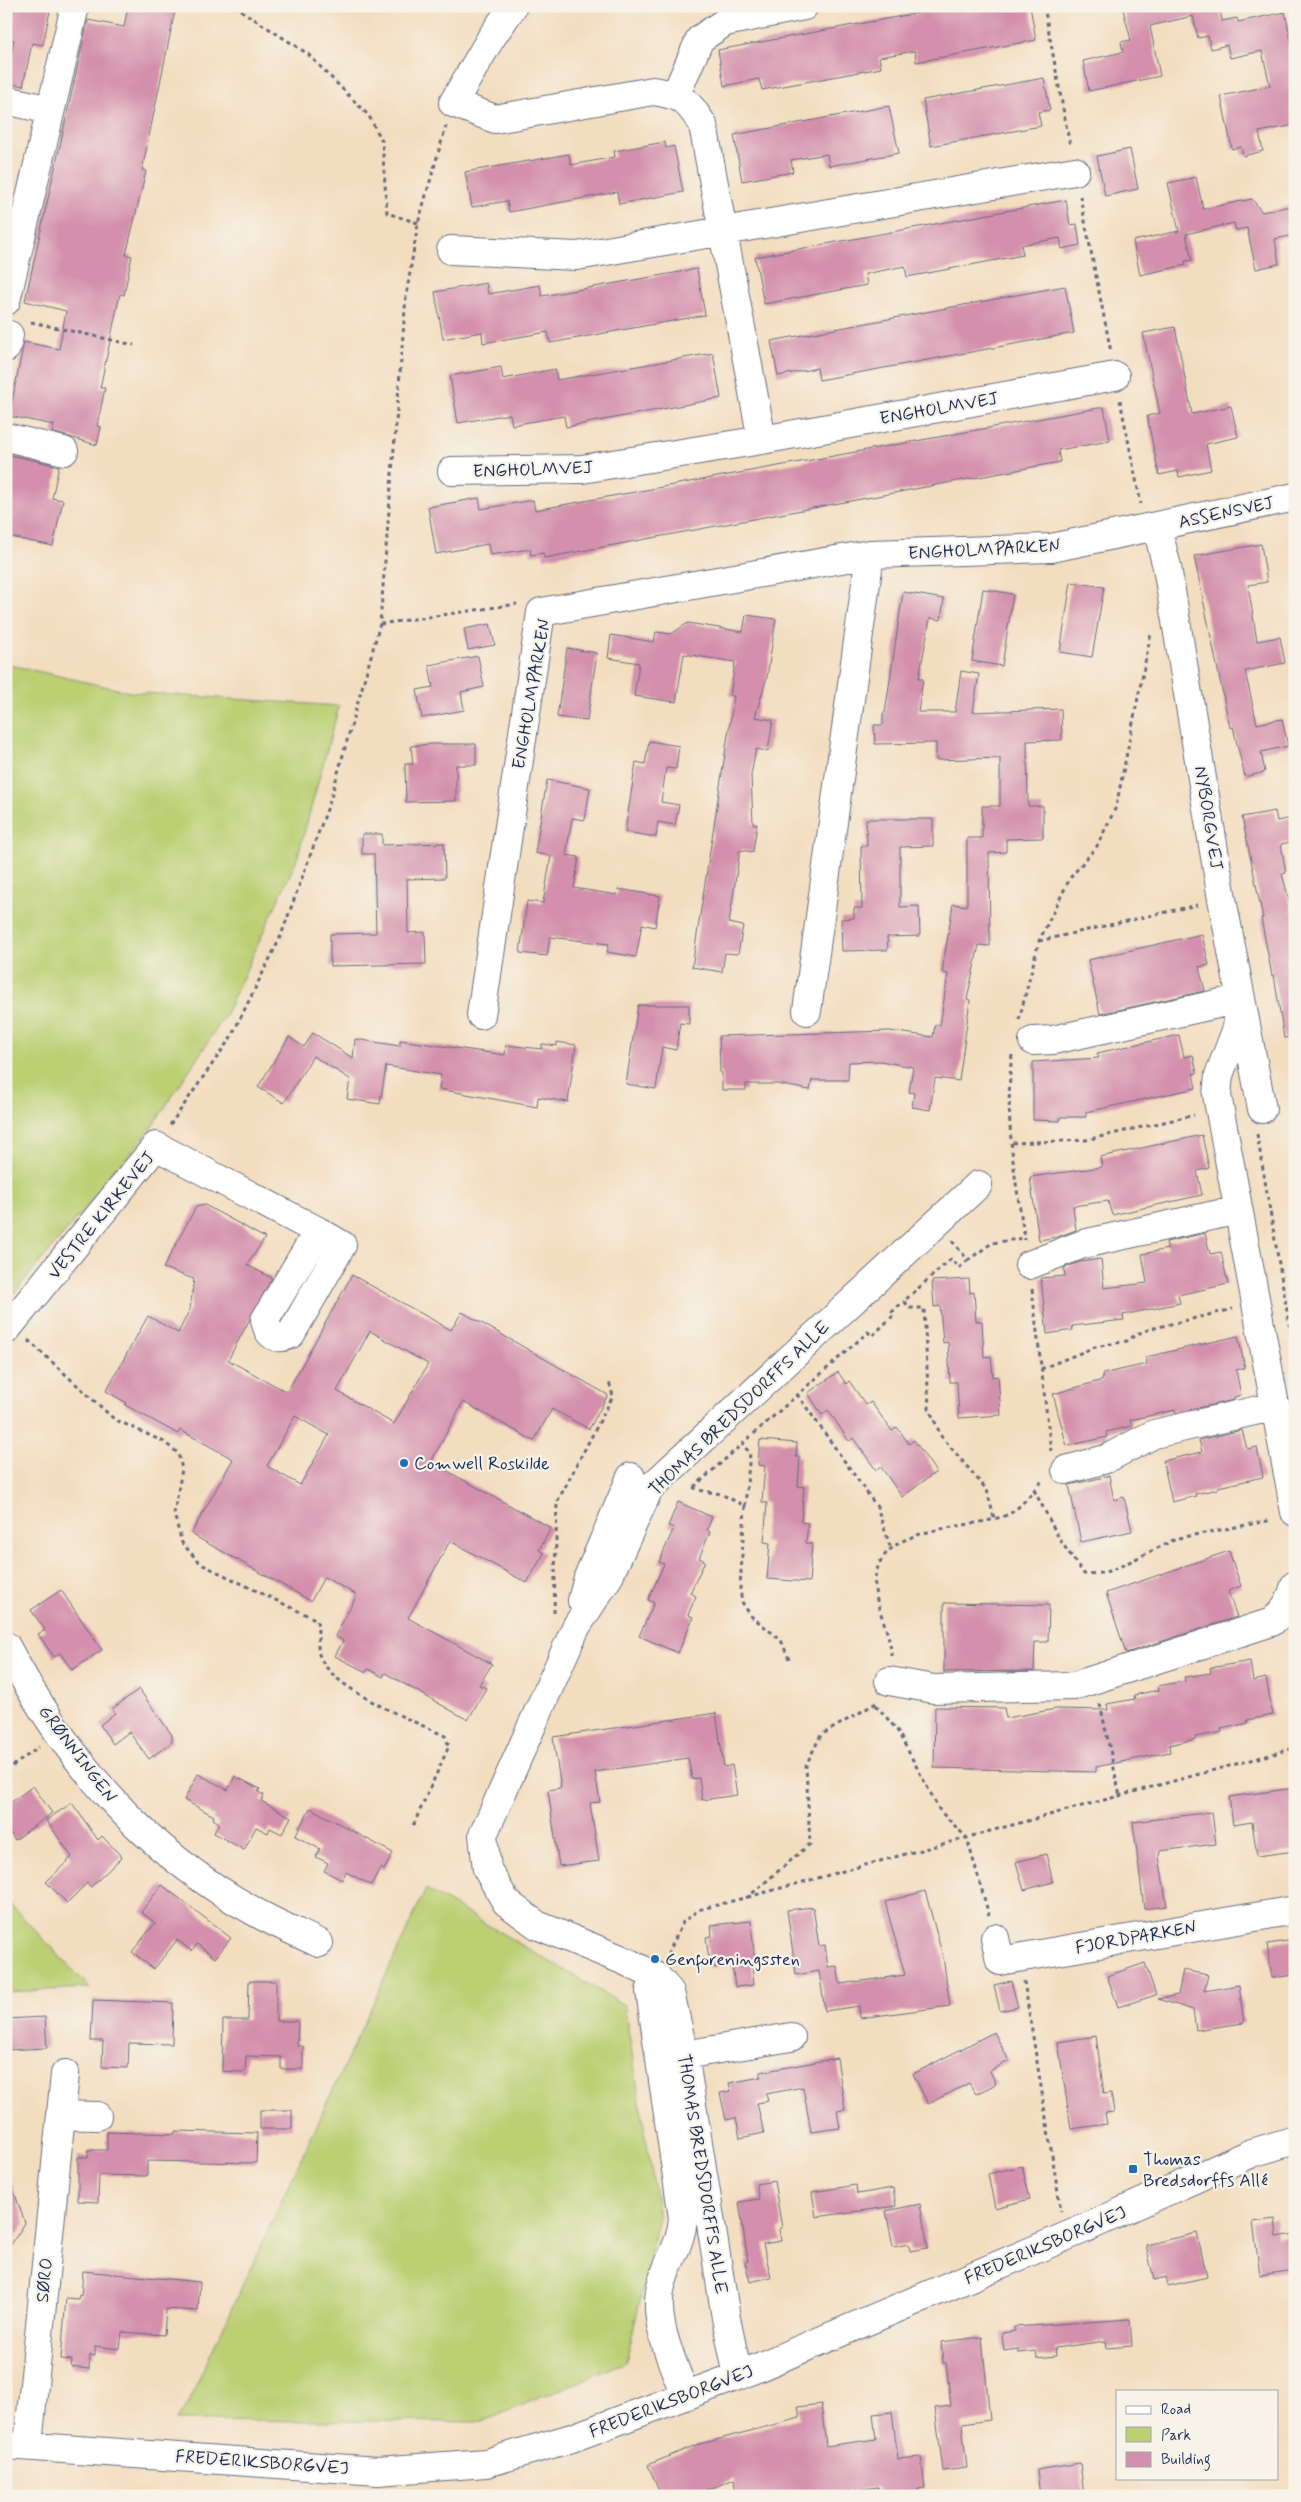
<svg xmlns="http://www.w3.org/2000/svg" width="1301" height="2502" font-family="Mynerve,sans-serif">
<rect width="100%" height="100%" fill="#f7f3e8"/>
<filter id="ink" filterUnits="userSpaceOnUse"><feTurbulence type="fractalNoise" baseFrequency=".02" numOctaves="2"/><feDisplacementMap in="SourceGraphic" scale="10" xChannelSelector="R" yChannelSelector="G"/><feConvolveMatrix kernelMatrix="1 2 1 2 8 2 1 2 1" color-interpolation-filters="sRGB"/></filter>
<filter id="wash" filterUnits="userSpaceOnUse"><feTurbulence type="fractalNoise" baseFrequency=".0096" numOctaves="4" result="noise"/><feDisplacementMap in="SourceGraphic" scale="20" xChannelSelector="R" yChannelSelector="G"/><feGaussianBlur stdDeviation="1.12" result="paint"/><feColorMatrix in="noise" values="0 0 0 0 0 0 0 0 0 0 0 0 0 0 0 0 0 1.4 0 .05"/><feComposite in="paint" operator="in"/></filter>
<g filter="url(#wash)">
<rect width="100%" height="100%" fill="#f3ddbf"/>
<path fill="#bccf73" stroke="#6c7f68" d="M6,664L130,692L339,706L297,859L225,1016L150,1130L6,1303Z
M426,1889L624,2005L659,2216L626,2362L482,2422L176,2420L185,2409Z
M6,1900L90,1988L6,1992Z"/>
<g id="blocks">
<path fill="#d38fab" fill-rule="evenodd" d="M6,6H51L43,45L32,43L23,86L6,83L14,40L6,38Z
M128,6H176L142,170L146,171L126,255L132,256L128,275L124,295L120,294L100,388H105L97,426L101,427L97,445L52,432L54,425L9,416L24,342L59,349L66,311L25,301L88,20L124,27Z
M956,6H1030L1036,40L916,62L915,51L879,57L881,68L762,90L759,79L724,86L718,50Z
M1122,6H1202L1203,13L1220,9L1222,21L1237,18L1238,22L1285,12L1295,59V125L1259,132L1263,151L1243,156L1241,147L1232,149L1221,96L1270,86L1262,51L1230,58L1227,45L1211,49L1208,36L1198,38L1193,16L1150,26L1160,76L1089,91L1083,61L1123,52L1121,42L1131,40Z
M1044,78L1050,110L1038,112L1041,126L931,146L923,100Z
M889,106L899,153L829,166L827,154L791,160L793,172L742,181L734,135Z
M665,142L666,148L674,146L683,192L619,204L617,192L509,212L507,201L472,207L465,172L569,154L571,165L615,157L614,151Z
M1130,149L1138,189L1105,196L1097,156Z
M1196,177L1203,209L1252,199L1262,212L1295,205V235L1275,239L1279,264L1256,269L1247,228L1236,230L1234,223L1186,234L1192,260L1185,261L1186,265L1140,275L1133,241L1179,231L1168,183Z
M1066,200L1070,225L1077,224L1080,245L1062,249L1060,238L1021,245L1023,255L907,277L905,266L865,274L867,285L764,304L755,257Z
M697,269L705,315L550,343L548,332L483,343L482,332L443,339L435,292L486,283L488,294L540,285L542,296Z
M1065,286L1074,333L819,380L817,368L778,376L771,341Z
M1175,327L1192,414L1231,406L1238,437L1206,444L1211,470L1179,477L1178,471L1159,475L1147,416L1160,413L1143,333Z
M713,353L721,398L566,427L564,416L512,425L510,414L458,423L450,376L501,367L503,379L555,369L557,380Z
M1104,407L1110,441L1058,450L1060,462L544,558L543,553L531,555L530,549L490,555L488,544L436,554L428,507L479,498L481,509L533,500L535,510Z
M6,454L59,466L52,498L63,500L53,546L6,536Z
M1261,544L1267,582L1248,585L1257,641L1280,637L1285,663L1245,671L1257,724L1282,719L1288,746L1261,752L1265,772L1245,777L1233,727L1230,728L1194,556Z
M1071,582L1104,587L1092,657L1060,652Z
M983,589L1013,594L1002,666L972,661Z
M903,592L944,599L941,620L930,618L919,678L923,679L918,712H955L961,671L979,674L973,712L1061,709L1062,740L1027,741L1028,806H1043V838L1006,839V852L989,853L990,946L979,945L967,999L970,1000L959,1081L935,1078L930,1110L912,1107L914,1093L909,1092L913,1067L880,1061L849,1062L848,1080H812L810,1090L777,1084H746V1090H722V1073L720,1072L719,1036L890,1031L933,1037L935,1025H940L948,974L942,972L953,904L967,906V838H982V806H1000V758L936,760V743L875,744L874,725H883V713H885Z
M746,615L776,619L767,677L755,717L773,720L768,751L756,749L751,775L753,824H757L753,852L740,850L729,923L743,926L738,954L725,953L722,972L692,967L734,696H730L735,662L684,654L676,702L634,696L639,663L608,658L611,635L654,642L656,632L671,634L688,623L743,632Z
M490,624L495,645L468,650L464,629Z
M567,648L597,653L587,721L557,717Z
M478,656L484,687L461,692L464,710L422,718L417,690L433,687L429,665Z
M649,741L679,746L676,769L666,768L661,802L679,805L675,825L658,822L656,837L625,832L636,762L645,764Z
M432,744H476V765H456V801L406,802L405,764H413L411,746Z
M547,780L590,788L585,820L572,818L566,855L579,857L574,888L617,895L618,889L660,896L655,927L642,924L636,957L607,952L609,944L550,937L547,956L520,953L527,901L543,903L551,856L535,853Z
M1275,811L1277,821L1295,817V841L1281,844L1286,873L1282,874L1295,922V1037L1284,1038L1274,975L1272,976L1261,918H1263L1242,817Z
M866,819H933V846L900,847V907L919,906L920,936L887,937L888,950L842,951L841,919L854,918V908H862L861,846H867Z
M362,834H382V845L444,843L445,878L407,879L408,933L425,932L426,964L330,966V934L376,933L374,854H362Z
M1202,934L1209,965L1199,967L1205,991L1100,1014L1088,960Z
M638,1005H689V1024L680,1023L676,1050L662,1047L656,1089L626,1084Z
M313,1033L353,1058L355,1039L400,1046V1040L505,1055L506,1045L542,1049V1044L557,1046V1042L576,1045L568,1102L538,1097L537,1107L439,1089L441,1075L386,1066L380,1104L347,1099L350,1079L313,1056L284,1103L258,1087L289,1037L304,1047Z
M1179,1035L1184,1057L1193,1055L1197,1073L1193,1074L1196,1088L1086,1112V1117H1060V1121L1033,1120V1062L1099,1058L1097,1053Z
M1202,1135L1209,1168L1197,1171L1202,1195L1112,1215L1108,1201L1073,1206L1076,1230L1057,1237L1039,1240L1030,1177L1102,1167L1100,1157Z
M205,1205L265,1238L247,1265L272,1278L228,1360L287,1392L352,1275L451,1330L462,1312L608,1395L589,1429L552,1409L534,1441L463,1402L431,1462L551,1528L539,1550L544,1553L527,1583L450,1541L408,1618L492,1664L479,1685L486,1688L468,1720L385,1673L383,1677L368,1669L366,1672L335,1656L343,1641L335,1636L357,1595L324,1577L311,1601L191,1534L233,1459L180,1430L178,1434L125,1405L127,1403L106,1391L148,1316L178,1333L190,1309L194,1279L163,1268L196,1207ZM370,1331L428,1364L394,1424L337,1391ZM295,1416L329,1435L300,1485L267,1466Z
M1205,1233L1210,1254L1221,1252L1228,1284L1178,1295L1180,1303L1123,1315L1124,1320L1072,1326L1073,1330L1047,1334L1041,1278L1065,1276L1064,1268L1080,1262L1101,1259L1104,1288L1147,1283L1142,1254L1168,1249L1166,1242Z
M969,1279L970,1293L974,1292L976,1321H982L984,1357L991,1356L993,1377L998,1376L1001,1415L959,1418L957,1382H950L948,1342L943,1343L940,1306L934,1307L932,1281Z
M1238,1336L1245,1368L1236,1370L1241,1395L1234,1397V1400L1176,1413L1175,1410L1130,1420L1132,1426L1106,1432L1107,1437L1067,1446L1053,1394L1103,1380L1102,1374L1147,1364L1146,1357Z
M838,1372L846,1384L849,1381L866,1405L871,1402L892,1431L897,1427L909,1444L914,1440L936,1472L902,1497L881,1467L876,1470L853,1438L849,1441L828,1410L822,1415L808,1393Z
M1242,1430L1247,1449L1257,1447L1263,1477L1218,1487V1489L1195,1494L1196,1496L1172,1502L1163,1461L1202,1452L1199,1440Z
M760,1440L797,1443L796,1457H800L798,1486L804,1487L801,1522L808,1523L806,1543L812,1544L809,1582L767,1579L770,1543L764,1542L767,1503L762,1502L765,1466L758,1465Z
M1109,1476L1114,1500L1124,1497L1132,1531L1081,1542L1069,1485Z
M678,1502L712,1517L707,1530L710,1532L699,1558L705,1561L690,1593L696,1596L688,1615L693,1617L678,1653L639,1636L654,1603L648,1600L664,1564L659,1562L674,1528L668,1526Z
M1229,1551L1241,1586L1228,1591L1237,1617L1126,1653L1106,1593Z
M61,1590L102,1650L72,1670L60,1653L54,1657L38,1634L45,1630L31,1610Z
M944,1603L1049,1605L1048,1642H1035L1034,1671L944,1672Z
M1250,1661L1253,1681L1266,1678L1273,1715L1247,1720L1248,1723L1221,1729L1222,1732L1195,1737L1196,1739L1169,1745L1170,1752L1096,1767V1772L934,1768L935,1707L1004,1708L1006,1718L1056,1709L1108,1710L1107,1704L1135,1699L1134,1695L1159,1690L1158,1686L1185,1681L1184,1677L1211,1673L1210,1668Z
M139,1689L172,1735V1742L149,1759L129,1732L113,1744L100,1725L115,1713L112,1709Z
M716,1713L724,1767L732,1765L737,1795L702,1800L699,1778L692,1779L688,1758L595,1772L600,1802L590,1803L599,1861L559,1866L548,1790L561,1788L553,1737Z
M198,1774L228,1790L235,1776L260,1789L258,1792L264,1795L261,1801L291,1817L282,1834L270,1828L268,1833L256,1827L244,1850L214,1833L219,1823L213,1819L214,1816L184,1800Z
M33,1786L52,1813L15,1840L6,1828V1806Z
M1295,1788V1851L1257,1856L1252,1822L1233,1825L1229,1797Z
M72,1803L98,1840L102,1836L122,1857L91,1887L87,1883L67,1903L46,1882L72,1857L46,1820Z
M310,1808L393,1853L384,1870L380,1868L371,1885L346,1872L342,1880L324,1871L328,1863L316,1857L320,1849L295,1836Z
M1212,1812L1216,1844L1160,1851L1159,1856L1167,1906L1144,1909L1133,1822Z
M1046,1854L1053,1882L1024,1890L1016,1862Z
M162,1885L231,1938L215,1958L197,1944L192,1951L177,1940L154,1969L132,1952L155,1923L141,1912Z
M925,1891L943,1957L950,2006L860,2018L859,2006L825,2011L819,1971L796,1975L787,1910L813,1907L819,1946L825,1945L828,1967L837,1966L840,1984L905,1975L885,1902Z
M751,1921L755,1963H752L754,1985L735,1987L732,1965L710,1968L706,1937L712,1936L711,1925Z
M1295,1940V1975L1272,1978L1267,1944Z
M1145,1963L1156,1995L1118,2007L1107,1976Z
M1183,1970L1208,1975L1204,1991L1239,1985L1244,2023L1196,2030L1193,2010L1158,1999L1178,1995Z
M249,1981H276V2021H298L297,2046H303V2069H281V2057L246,2056L245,2072L222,2071L223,2020H248Z
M1011,1981L1018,2007L1000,2011L994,1985Z
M93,2000L173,2003L172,2044L129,2043L128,2068L102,2067L103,2041H91Z
M45,2017L47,2048L6,2050V2019Z
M994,2032L1009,2061L990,2071L996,2084L976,2094L969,2083L928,2104L913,2074Z
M1096,2036L1104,2094L1111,2093L1114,2112L1105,2113L1107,2124L1071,2129L1058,2042Z
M837,2058L845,2110L837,2111L840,2128L811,2132L803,2087L766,2094L768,2101L757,2103L764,2133L740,2138L736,2118L726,2120L720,2093L731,2091L729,2083L761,2077V2072Z
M260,2110H292V2129H260Z
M175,2131L257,2133L256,2163L147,2161V2176L99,2175L98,2202L78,2201V2157H88V2150H107V2132L175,2134Z
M1022,2166L1030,2199L995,2208L988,2174Z
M6,2177H9L25,2223L6,2252Z
M774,2181L782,2228L779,2229L781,2241L763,2244L771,2277L750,2282L745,2262L748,2261L739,2202L759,2199L756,2184Z
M856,2185L857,2194L893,2188L896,2206L816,2217L812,2192Z
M920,2204L928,2248L910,2251L909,2244L893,2247L886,2211Z
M1275,2219L1277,2237L1295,2234V2270L1260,2275L1253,2222Z
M1197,2233L1207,2277L1168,2286L1166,2277L1154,2280L1146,2245Z
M83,2271L200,2282L198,2311L166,2309L164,2335L122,2332L120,2349L95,2346V2356L90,2355L89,2369L71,2367L72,2360L61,2359L66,2298L78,2299L79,2295L81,2296Z
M1130,2319L1132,2346L1107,2348L1106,2341L1055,2348L1056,2356L1037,2358L1036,2351L1018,2353V2349L1004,2351L1002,2333L1015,2331L1014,2327Z
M982,2337L990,2420L962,2424L967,2468L943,2471L935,2408L951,2406L946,2363H943L941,2342Z
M821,2404L826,2446L876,2439L873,2414L892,2412L898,2459L921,2457L925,2488L918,2489L919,2496H884V2493L878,2494V2487L829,2494L830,2496H736L734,2479L693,2496H661L648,2465L696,2445L800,2418L798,2407Z
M1080,2463L1084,2496H1040L1037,2470Z"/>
</g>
</g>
<g filter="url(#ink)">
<use href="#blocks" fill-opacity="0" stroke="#676c80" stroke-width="1"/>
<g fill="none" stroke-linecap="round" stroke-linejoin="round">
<g stroke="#676c80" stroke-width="30">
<path id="minor" d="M513,6L491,38L453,103L495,119L653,91C684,96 686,99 703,125L762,440
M676,94L700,39L725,22L804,6
M6,100L50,110
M451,250L577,256L1075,171
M6,301L75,6
M6,348L9,335
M6,437L64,451
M452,471L582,469L762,440L1115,376
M1157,527L1167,567L1222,899L1262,1109
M807,1011L870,554
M481,1015L541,612L870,554L1051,548L1295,497
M1033,1041L1053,1040L1240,999L1237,1028L1219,1075L1217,1095L1295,1512
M1029,1265L1083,1244L1238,1210
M6,1330L156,1146L318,1231L342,1245L291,1334C277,1341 268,1337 265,1320L318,1231
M1066,1470L1106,1459L1154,1434L1276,1406
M582,1601L588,1577L631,1477
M6,1646C67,1761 142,1850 257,1913C277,1924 298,1933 319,1943
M889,1681L934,1689L1074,1686L1272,1622C1284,1611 1291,1601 1295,1585
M995,1938L1000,1961L1295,1910
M657,1977L650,1991L683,2218C681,2247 664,2266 660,2291C654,2326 674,2364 685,2396
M666,2058L791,2037
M60,2115L97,2116
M738,2376L726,2318L684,2055L670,1992L657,1977L625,1961L537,1925L506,1902L487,1869L483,1835L576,1627L608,1578L649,1489L978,1185
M6,2445L378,2471L486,2463L572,2438L738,2376L1081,2230L1252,2153L1295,2140
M28,2445L65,2074"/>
</g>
<path stroke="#676c80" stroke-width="3" stroke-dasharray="4 4" stroke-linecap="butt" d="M234,6L308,54L369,116L382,141L387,213L418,223
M1044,6L1070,146
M1080,196L1111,352
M31,322L134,345
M1120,400L1141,504
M380,624L517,604
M1039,941L1197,905
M1019,1020L1039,941L1070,878L1097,846L1116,807L1151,633
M1012,1055C1004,1117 1015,1179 1025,1240
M170,1125L231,1037L280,938L330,801L380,624L406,297L418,223L446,126
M1257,1134L1295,1358
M1012,1143L1086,1140L1194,1115
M952,1241L968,1260L992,1243L1024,1238
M968,1260L959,1268L951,1259L904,1301L910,1308H924L929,1408L941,1436L987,1490L994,1518
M1032,1289L1051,1451
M1290,1328L1295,1327
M28,1340L114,1419L164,1442L178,1453L182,1469L174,1514L182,1543L201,1564L317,1620C319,1632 317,1647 319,1654C330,1690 413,1720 445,1736L449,1746L412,1828
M1041,1369L1095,1347L1127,1341L1137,1334L1150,1329L1233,1309
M797,1394L877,1507L891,1549
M693,1487L698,1490L721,1494L745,1506L750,1453L742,1444
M694,1487L868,1332L872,1336L894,1315L892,1312L904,1301
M1034,1490L1060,1540L1084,1574L1103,1573L1119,1567L1178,1538L1272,1520
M745,1506L740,1589L742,1602L751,1616L781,1640L789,1659
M554,1613L557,1502L613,1396L609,1382
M891,1656C892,1632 872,1603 875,1579C882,1521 969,1532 1009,1514C1022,1507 1034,1489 1044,1479
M1100,1704L1120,1796
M876,1705L897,1730L940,1811L967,1838L989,1915
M6,1771L39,1747
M748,1897L1295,1748
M668,1954L683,1922L698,1910L748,1897L810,1844L806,1765L821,1735L878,1702
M1024,1981L1061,2211"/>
<use href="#minor" stroke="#fff" stroke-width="28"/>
</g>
</g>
<g fill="#1f6fb2" stroke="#f7f3e8" stroke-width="2">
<circle cx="404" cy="1463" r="5"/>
<circle cx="655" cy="1959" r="5"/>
<rect x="1128" y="2164" width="10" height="10" rx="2.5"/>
</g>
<g text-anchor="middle" stroke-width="4.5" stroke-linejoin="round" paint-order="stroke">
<g font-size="18" fill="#1b2f5e" stroke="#f7f3e8">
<text transform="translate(939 408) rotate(-10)" y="6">ENGHOLMVEJ</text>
<text transform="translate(533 469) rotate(-2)" y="6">ENGHOLMVEJ</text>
<text transform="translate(1226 512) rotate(-12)" y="6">ASSENSVEJ</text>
<text transform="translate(984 549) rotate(-3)" y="6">ENGHOLMPARKEN</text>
<text transform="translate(531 694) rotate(-80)" y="6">ENGHOLMPARKEN</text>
<text transform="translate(1209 818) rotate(81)" y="6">NYBORGVEJ</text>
<text transform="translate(101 1215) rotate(-51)" y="6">VESTRE KIRKEVEJ</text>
<text transform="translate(739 1408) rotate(-44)" y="6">THOMAS BREDSDORFFS ALLE</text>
<text transform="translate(78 1754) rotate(53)" y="6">GRØNNINGEN</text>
<text transform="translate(1136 1937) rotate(-10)" y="6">FJORDPARKEN</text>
<text transform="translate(703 2174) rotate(81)" y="6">THOMAS BREDSDORFFS ALLE</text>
<text transform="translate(1045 2245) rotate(-23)" y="6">FREDERIKSBORGVEJ</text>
<text transform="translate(44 2280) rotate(-84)" y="6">SØRO</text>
<text transform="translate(671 2401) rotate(-21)" y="6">FREDERIKSBORGVEJ</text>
<text transform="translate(262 2462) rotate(4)" y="6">FREDERIKSBORGVEJ</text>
</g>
<g font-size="18" fill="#1b2f5e" stroke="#f7f3e8" text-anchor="start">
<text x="414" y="1469">Comwell Roskilde</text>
<text x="665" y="1965">Genforeningssten</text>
<text x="1143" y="2165">Thomas<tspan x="1143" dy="21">Bredsdorffs Allé</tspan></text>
</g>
</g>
<rect width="1301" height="2502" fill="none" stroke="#f7f3e8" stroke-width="25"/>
<rect x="1116" y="2390" width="162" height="90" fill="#f7f3e8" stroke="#9fa5b1"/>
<rect x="1126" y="2406" width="25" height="8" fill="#ffffff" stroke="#9fa5b1"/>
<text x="1161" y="2414" font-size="15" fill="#1b2f5e">Road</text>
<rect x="1126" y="2427" width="25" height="15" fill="#bccf73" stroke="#9fa5b1"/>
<text x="1161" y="2440" font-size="15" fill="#1b2f5e">Park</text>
<rect x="1126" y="2452" width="25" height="15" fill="#d38fab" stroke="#9fa5b1"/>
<text x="1161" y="2464" font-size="15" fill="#1b2f5e">Building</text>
</svg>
